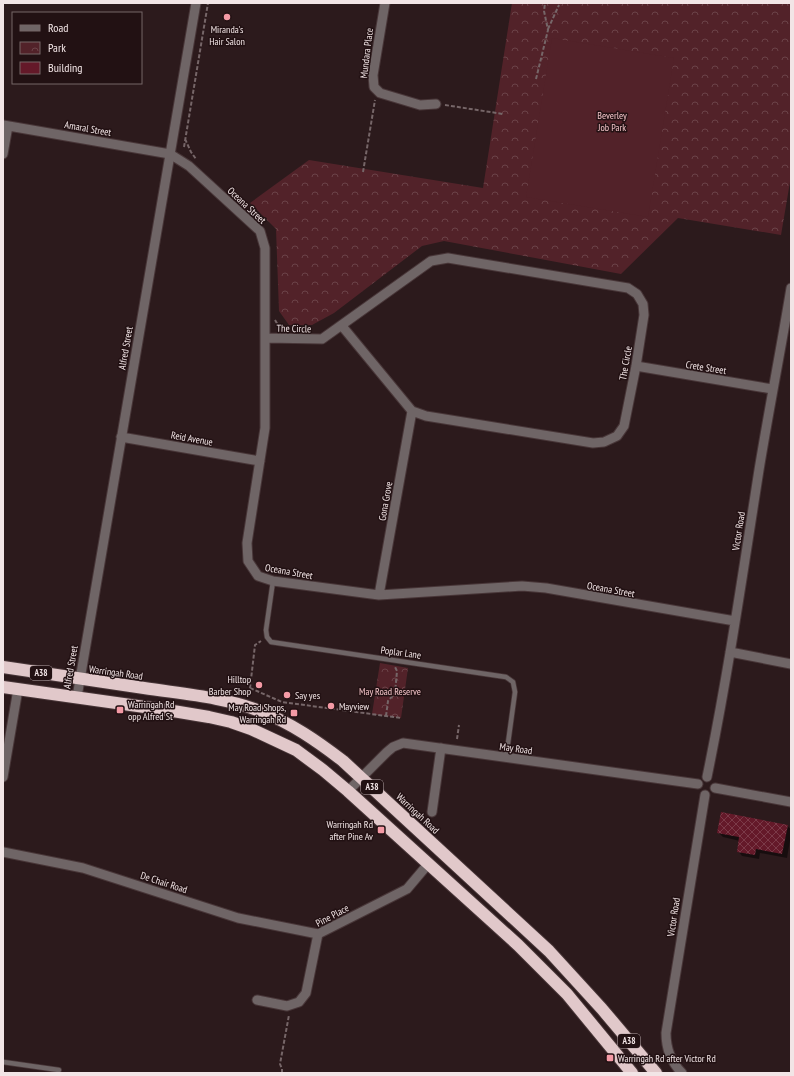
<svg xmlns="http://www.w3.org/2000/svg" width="794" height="1076" font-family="'PT Sans Narrow',sans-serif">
<defs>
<pattern id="park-crowns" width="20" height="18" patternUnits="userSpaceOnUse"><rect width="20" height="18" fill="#522229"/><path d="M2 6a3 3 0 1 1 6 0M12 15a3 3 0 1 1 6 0" fill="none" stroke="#6b4248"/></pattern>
<pattern id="building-cross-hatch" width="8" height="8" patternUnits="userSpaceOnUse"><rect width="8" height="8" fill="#641929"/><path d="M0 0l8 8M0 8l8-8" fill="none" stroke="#7b3a48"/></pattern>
</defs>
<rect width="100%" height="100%" fill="#2c1a1c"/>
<path fill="url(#park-crowns)" d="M512,3H791V176L781,235L678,218L621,274L444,241L422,246L334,313L312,325H289L279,311L276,229L250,203L309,160L483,188Z
M380,663L408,668L401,718L372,714Z"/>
<path fill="#522229" d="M552,38L674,58L648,217L526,197Z"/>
<path fill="#0007" d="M787,826L791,829V835L787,858L760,853L759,859L742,856L738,851L740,841L723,837L718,832Z"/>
<path fill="url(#building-cross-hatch)" d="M721,812L788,825L782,854L756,849L755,855L737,852L739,837L717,833Z"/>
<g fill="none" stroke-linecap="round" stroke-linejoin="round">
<g stroke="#483638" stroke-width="6">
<path id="lane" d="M273,581L266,630L267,637L271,642L506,677L513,682L515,692L506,758
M3,1062L59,1070"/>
</g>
<g stroke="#483638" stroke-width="11">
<path id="street" d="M385,3L373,75L374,87L380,93L420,105L436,104
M3,125L170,154L189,166L260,231L265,248V428L247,543L248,561L258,576L273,581L379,595L522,586L546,588L735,621
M3,154L8,126
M266,338L322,339L431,261L448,258L628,288L637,294L643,304L644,315L636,366L624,426L617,436L604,442L593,443L426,416L412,411L342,326
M636,366L772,389
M121,437L260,461
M379,595L412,411
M730,652L791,664
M77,697L196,3
M3,777L18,689
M707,777C728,675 743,572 759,470C769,409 781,349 791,288
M715,788L791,802
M348,791L387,752L393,747L403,743L698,784
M432,812L441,748
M3,852L83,868L238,918L318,934
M257,1000L287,1006L299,1002L306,993L318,934L407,889L429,863
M682,1073C671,1062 666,1049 666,1033L705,795"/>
</g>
<g stroke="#483638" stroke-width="14">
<path id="highway" d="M3,667C50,674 97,681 144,688C183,694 224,697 260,711C291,723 317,741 343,761L549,951L602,1009L656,1073
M3,687L173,711L209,717L231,722L251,729L296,750L323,770L348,791L518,945L567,994L632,1073"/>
</g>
<path stroke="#766668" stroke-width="2" stroke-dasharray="4 2" stroke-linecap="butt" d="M548,29L559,5
M536,79L548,30L544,11L545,3
M445,105L503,114
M185,139L191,152L196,159
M184,147L208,3
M363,172L375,100
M275,320L278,325L277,326
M250,688L282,702L401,718
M246,693L250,688L255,645L261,641
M386,716L388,701L395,693L397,671L395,667
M457,739L459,725
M282,1073V1069L280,1064L289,1015"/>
<use href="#lane" stroke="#6f6566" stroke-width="4.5"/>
<use href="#street" stroke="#6f6566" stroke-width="9"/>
<use href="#highway" stroke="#e1c8ca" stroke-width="12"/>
</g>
<g fill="#f49aa5" stroke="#221113" stroke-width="1.5">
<circle cx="227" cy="17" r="4"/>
<circle cx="259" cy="685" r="4"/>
<circle cx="287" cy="695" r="4"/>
<circle cx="331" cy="706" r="4"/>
<rect x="116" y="706" width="8" height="8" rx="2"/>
<rect x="290" y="709" width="8" height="8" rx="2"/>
<rect x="377" y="826" width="8" height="8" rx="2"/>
<rect x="606" y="1054" width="8" height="8" rx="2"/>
</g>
<g text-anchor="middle" stroke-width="3" stroke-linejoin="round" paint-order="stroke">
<g fill="#221113" stroke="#b4a5a7" stroke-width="1">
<rect x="30" y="666" width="22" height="14" rx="3"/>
<rect x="361" y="780" width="22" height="14" rx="3"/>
<rect x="618" y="1034" width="22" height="14" rx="3"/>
</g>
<g font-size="9" font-weight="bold" fill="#f2e5e6">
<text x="41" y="676">A38</text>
<text x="372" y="790">A38</text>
<text x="629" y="1044">A38</text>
</g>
<g font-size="10" fill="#f2e5e6" stroke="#221113" text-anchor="start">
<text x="227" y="33" text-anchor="middle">Miranda's<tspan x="227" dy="12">Hair Salon</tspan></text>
<text x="251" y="683" text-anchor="end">Hilltop<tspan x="251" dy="12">Barber Shop</tspan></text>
<text x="295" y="699">Say yes</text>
<text x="128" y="708">Warringah Rd<tspan x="128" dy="12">opp Alfred St</tspan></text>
<text x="339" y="710">Mayview</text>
<text x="286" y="711" text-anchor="end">May Road Shops,<tspan x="286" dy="12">Warringah Rd</tspan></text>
<text x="373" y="828" text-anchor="end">Warringah Rd<tspan x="373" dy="12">after Pine Av</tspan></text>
<text x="618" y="1062">Warringah Rd after Victor Rd</text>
</g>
<g font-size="10" fill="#f2e5e6" stroke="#221113">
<text transform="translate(366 53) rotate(-83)" y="4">Mundara Place</text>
<text transform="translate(88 128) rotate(10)" y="4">Amaral Street</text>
<text transform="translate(247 205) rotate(43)" y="4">Oceana Street</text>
<text transform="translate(294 328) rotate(1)" y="4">The Circle</text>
<text transform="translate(125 348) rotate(-80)" y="4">Alfred Street</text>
<text transform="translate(625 363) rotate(-80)" y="4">The Circle</text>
<text transform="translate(706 367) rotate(9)" y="4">Crete Street</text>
<text transform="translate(192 438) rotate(10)" y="4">Reid Avenue</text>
<text transform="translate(385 501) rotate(-80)" y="4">Gona Grove</text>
<text transform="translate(738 531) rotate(-81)" y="4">Victor Road</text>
<text transform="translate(289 571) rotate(10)" y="4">Oceana Street</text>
<text transform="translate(611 589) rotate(10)" y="4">Oceana Street</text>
<text transform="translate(401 652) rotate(8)" y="4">Poplar Lane</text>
<text transform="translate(70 667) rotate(-80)" y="4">Alfred Street</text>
<text transform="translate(116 672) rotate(8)" y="4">Warringah Road</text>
<text transform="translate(516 748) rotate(8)" y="4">May Road</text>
<text transform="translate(418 813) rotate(43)" y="4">Warringah Road</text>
<text transform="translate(164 882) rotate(18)" y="4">De Chair Road</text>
<text transform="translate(332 915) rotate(-28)" y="4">Pine Place</text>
<text transform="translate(673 917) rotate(-81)" y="4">Victor Road</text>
</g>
<g font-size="10" fill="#f3c4c8" stroke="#221113">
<text x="612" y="119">Beverley<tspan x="612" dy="12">Job Park</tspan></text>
<text x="390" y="695">May Road Reserve</text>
</g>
</g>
<rect width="794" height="1076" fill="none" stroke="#f2e5e6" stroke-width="8"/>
<rect x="12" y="12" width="130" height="72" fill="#221113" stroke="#756667"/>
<rect x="20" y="25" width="20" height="6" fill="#6f6566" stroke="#756667"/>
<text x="48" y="32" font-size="12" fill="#f2e5e6">Road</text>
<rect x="20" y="42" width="20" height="12" fill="url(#park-crowns)" stroke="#756667"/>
<text x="48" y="52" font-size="12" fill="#f2e5e6">Park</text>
<rect x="20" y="62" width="20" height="12" fill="#641929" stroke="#756667"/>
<text x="48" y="72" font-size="12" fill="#f2e5e6">Building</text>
</svg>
